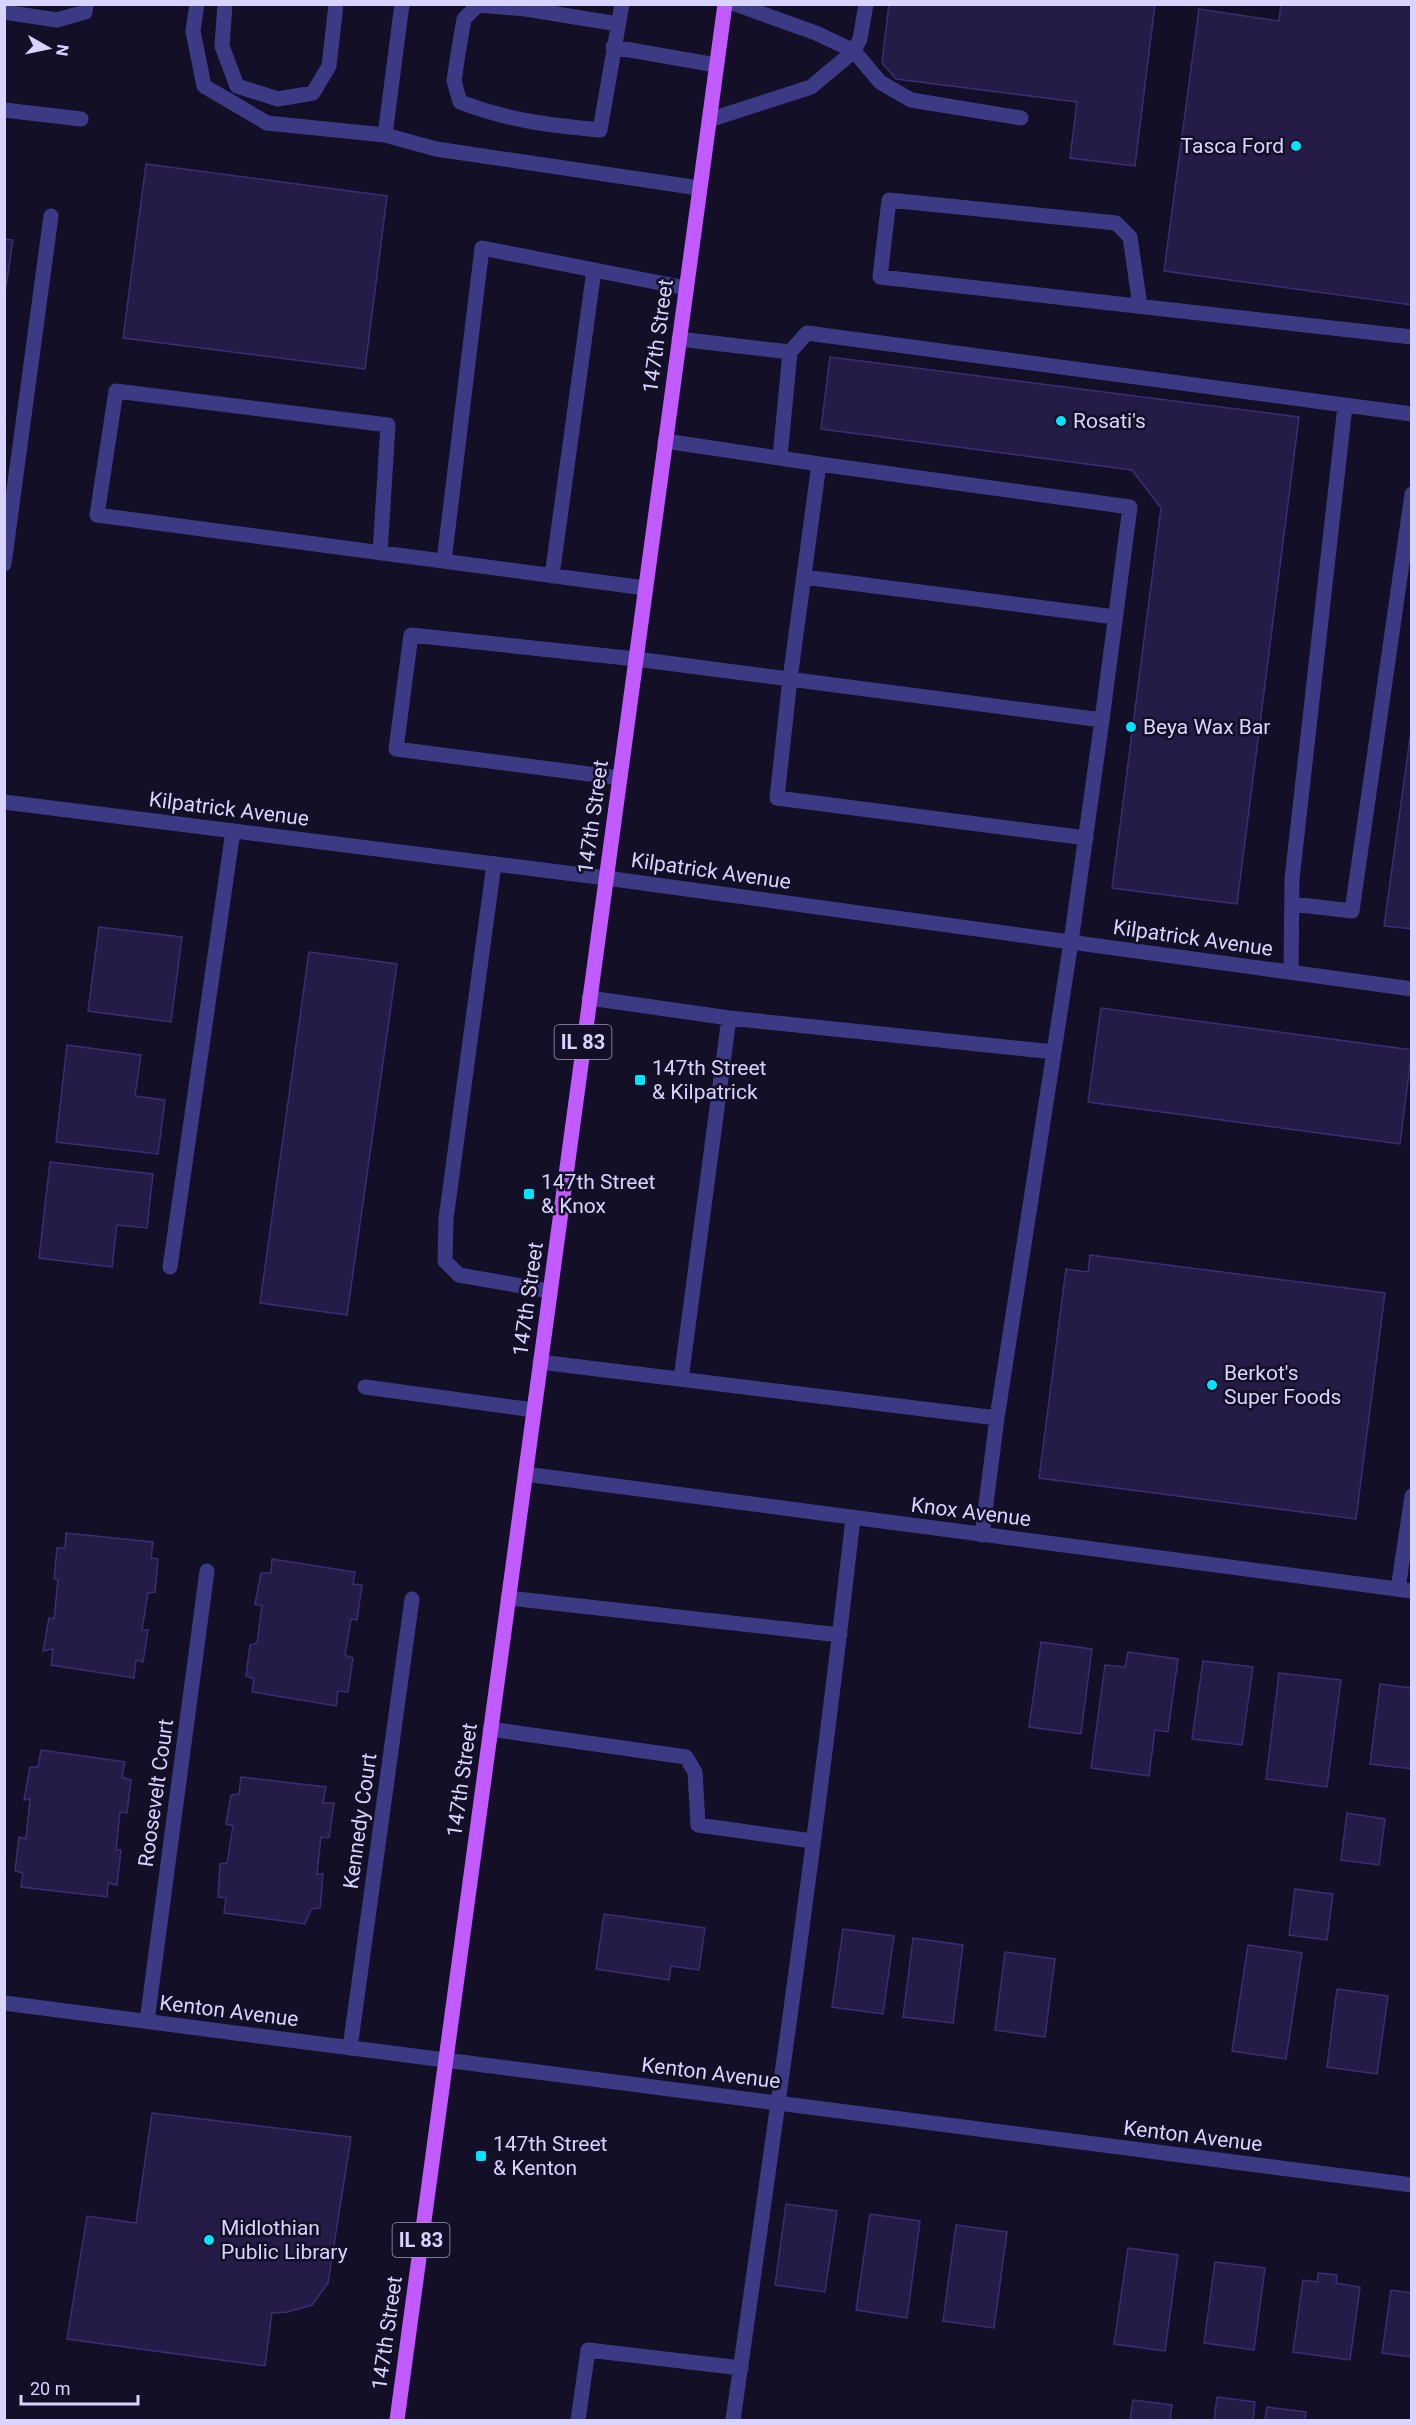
<svg xmlns="http://www.w3.org/2000/svg" width="1416" height="2425" font-family="Roboto,sans-serif">
<rect width="100%" height="100%" fill="#130f26"/>
<path fill="#241b47" stroke="#3b2d73" stroke-width="1.5" d="M889,4H1155L1135,166L1070,158L1077,102L896,79L882,63Z
M1281,4H1412V305L1164,271L1199,9L1279,21Z
M146,164L387,196L365,369L123,338Z
M4,239L13,240L4,300Z
M830,357L1299,417L1237,904L1112,888L1161,508L1132,470L821,429Z
M1412,724V929L1384,926Z
M99,927L182,937L171,1022L88,1011Z
M309,952L397,964L347,1315L260,1303Z
M1101,1008L1412,1050L1400,1144L1088,1102Z
M67,1045L141,1055L135,1096L165,1100L158,1154L56,1142Z
M50,1162L153,1174L147,1228L117,1225L112,1267L39,1258Z
M1090,1255L1385,1293L1356,1519L1039,1478L1066,1269L1088,1272Z
M66,1533L153,1542L151,1558L158,1559L155,1592L148,1593L142,1630H148L143,1662L136,1660L134,1678L51,1665L53,1649L43,1651L49,1618L54,1619L58,1580L54,1579L57,1548H65Z
M272,1559L355,1572L353,1584L362,1585L357,1620L351,1619L345,1655L353,1658L348,1692L338,1691L336,1706L252,1692L254,1679L246,1676L250,1645L257,1643L262,1606L255,1604L261,1573H271Z
M1041,1642L1092,1649L1081,1734L1029,1727Z
M1128,1652L1178,1659L1168,1732L1155,1730L1149,1776L1091,1768L1105,1665L1125,1667Z
M1203,1661L1253,1667L1242,1745L1192,1739Z
M1279,1673L1341,1680L1327,1787L1266,1779Z
M1380,1684L1412,1688V1769L1370,1764Z
M41,1750L125,1762L122,1777L131,1780L127,1813L120,1812L116,1850H121L117,1885L108,1883L107,1897L21,1887L23,1873L15,1871L19,1837L26,1839L30,1799L24,1800L30,1767H38Z
M241,1777L326,1787L323,1803H334L329,1838L321,1837L317,1874H323L320,1908L311,1909L305,1924L224,1913L226,1898L218,1897L220,1864L227,1863L233,1826L226,1824L231,1795L239,1794Z
M1347,1813L1385,1819L1379,1865L1341,1860Z
M1295,1889L1333,1894L1327,1940L1289,1935Z
M604,1914L705,1928L699,1970L671,1966L669,1980L596,1969Z
M843,1929L894,1936L883,2014L832,2007Z
M913,1938L963,1945L953,2023L903,2017Z
M1248,1945L1302,1953L1286,2059L1232,2051Z
M1005,1952L1055,1959L1045,2037L995,2030Z
M1337,1989L1388,1996L1377,2074L1327,2067Z
M152,2113L351,2137L328,2283L312,2305L287,2312L272,2313L265,2366L67,2339L87,2216L136,2223Z
M786,2204L837,2211L825,2292L775,2285Z
M870,2214L920,2221L907,2318L856,2310Z
M956,2225L1007,2232L994,2328L943,2321Z
M1128,2248L1178,2255L1165,2351L1114,2344Z
M1215,2262L1265,2268L1254,2350L1204,2343Z
M1318,2273L1337,2275L1336,2283L1360,2287L1350,2360L1293,2352L1303,2280L1317,2282Z
M1391,2290L1412,2293V2357L1382,2353Z
M1217,2397L1255,2402L1253,2420H1214Z
M1133,2400L1172,2405L1170,2420H1130Z
M1267,2407L1306,2412L1305,2420H1265Z"/>
<g fill="none" stroke-linecap="round" stroke-linejoin="round">
<path stroke="#3d3a85" stroke-width="15" d="M197,4L193,31L204,86L267,123L385,135L402,4
M225,4L222,46L237,86L278,99L313,93L329,66L336,4
M735,4L816,33L854,51L880,82L911,100L1021,118
M4,12L57,20L85,12L86,4
M618,24L526,9L478,5L464,19L458,54L454,81L460,102C510,121 548,125 600,130L622,4
M613,47L716,65
M4,110L81,119
M709,120L811,87L854,51L860,39L866,4
M385,135L436,149L699,188
M1140,306L1130,237L1116,223L889,200L880,277L1412,337
M679,339L790,352
M665,441L819,464L790,679L777,798L1086,838
M780,457L790,352L807,333L1412,414
M819,464L1130,507L1102,720
M380,553L388,425L116,391L97,515L645,588
M444,561L482,248L686,288
M4,564L51,216
M552,576L594,270
M804,577L1115,617
M620,778L396,749L411,635L636,659L1102,720L1071,942L997,1418
M494,864L446,1219L445,1261L459,1275L550,1291
M1292,904L1352,911L1412,494
M1291,972L1292,879L1345,406
M589,998L729,1018L1054,1052
M170,1267L233,831
M540,1362L997,1418L982,1535
M681,1379L729,1018
M365,1387L534,1410
M1398,1589L1412,1496
M508,1598L840,1635
M490,1729L686,1757L695,1772L698,1825L812,1841
M147,2021L207,1571
M350,2048L412,1599
M578,2420L588,2350L741,2368
M733,2420C776,2120 819,1819 853,1518"/>
<path stroke="#3d3a85" stroke-width="15" d="M4,802L606,878L1412,989
M525,1474L1412,1591
M4,2003L1412,2185"/>
<path stroke="#c25bff" stroke-width="15" d="M397,2420L725,4"/>
</g>
<g fill="#00e5ff" stroke="#130f26" stroke-width="2">
<circle cx="1296" cy="146" r="6"/>
<circle cx="1061" cy="421" r="6"/>
<circle cx="1131" cy="727" r="6"/>
<rect x="634" y="1074" width="12" height="12" rx="3"/>
<rect x="523" y="1188" width="12" height="12" rx="3"/>
<circle cx="1212" cy="1385" r="6"/>
<rect x="475" y="2150" width="12" height="12" rx="3"/>
<circle cx="209" cy="2240" r="6"/>
</g>
<g text-anchor="middle" stroke-width="5" stroke-linejoin="round" paint-order="stroke">
<g fill="#130f26" stroke="#9e99be" stroke-width="1.5">
<rect x="554.5" y="1025" width="57" height="34" rx="4.5"/>
<rect x="392.5" y="2223" width="57" height="34" rx="4.5"/>
</g>
<g font-size="20" font-weight="bold" fill="#d9d4ff">
<text x="583" y="1049">IL 83</text>
<text x="421" y="2247">IL 83</text>
</g>
<g font-size="21" fill="#d9d4ff" stroke="#130f26" text-anchor="start">
<text x="1284" y="153" text-anchor="end">Tasca Ford</text>
<text x="1073" y="428">Rosati's</text>
<text x="1143" y="734">Beya Wax Bar</text>
<text x="652" y="1075">147th Street<tspan x="652" dy="24">&amp; Kilpatrick</tspan></text>
<text x="541" y="1189">147th Street<tspan x="541" dy="24">&amp; Knox</tspan></text>
<text x="1224" y="1380">Berkot's<tspan x="1224" dy="24">Super Foods</tspan></text>
<text x="493" y="2151">147th Street<tspan x="493" dy="24">&amp; Kenton</tspan></text>
<text x="221" y="2235">Midlothian<tspan x="221" dy="24">Public Library</tspan></text>
</g>
<g font-size="21" fill="#d9d4ff" stroke="#130f26">
<text transform="translate(658 336) rotate(-82)" y="7">147th Street</text>
<text transform="translate(229 809) rotate(7)" y="7">Kilpatrick Avenue</text>
<text transform="translate(593 817) rotate(-82)" y="7">147th Street</text>
<text transform="translate(711 871) rotate(8)" y="7">Kilpatrick Avenue</text>
<text transform="translate(1193 938) rotate(8)" y="7">Kilpatrick Avenue</text>
<text transform="translate(528 1299) rotate(-82)" y="7">147th Street</text>
<text transform="translate(971 1512) rotate(7)" y="7">Knox Avenue</text>
<text transform="translate(462 1780) rotate(-82)" y="7">147th Street</text>
<text transform="translate(156 1793) rotate(-82)" y="7">Roosevelt Court</text>
<text transform="translate(360 1821) rotate(-82)" y="7">Kennedy Court</text>
<text transform="translate(229 2011) rotate(7)" y="7">Kenton Avenue</text>
<text transform="translate(711 2073) rotate(7)" y="7">Kenton Avenue</text>
<text transform="translate(1193 2136) rotate(7)" y="7">Kenton Avenue</text>
<text transform="translate(387 2333) rotate(-82)" y="7">147th Street</text>
</g>
</g>
<rect width="1416" height="2425" fill="none" stroke="#d9d4ff" stroke-width="12"/>
<g transform="translate(48 48) rotate(99)" stroke="#130f26" stroke-width="4.5" paint-order="stroke">
<path d="M0-4.5L10 22L0 15L-10 22Z" fill="#d9d4ff"/>
<text y="-9" font-size="16" font-weight="bold" text-anchor="middle" fill="#d9d4ff">N</text>
</g>
<path d="M21 2395v9h117v-9" fill="none" stroke="#d9d4ff" stroke-width="3"/>
<text x="30" y="2395" font-size="18" fill="#d9d4ff" stroke="#130f26" stroke-width="4.5" paint-order="stroke">20 m</text>
</svg>
